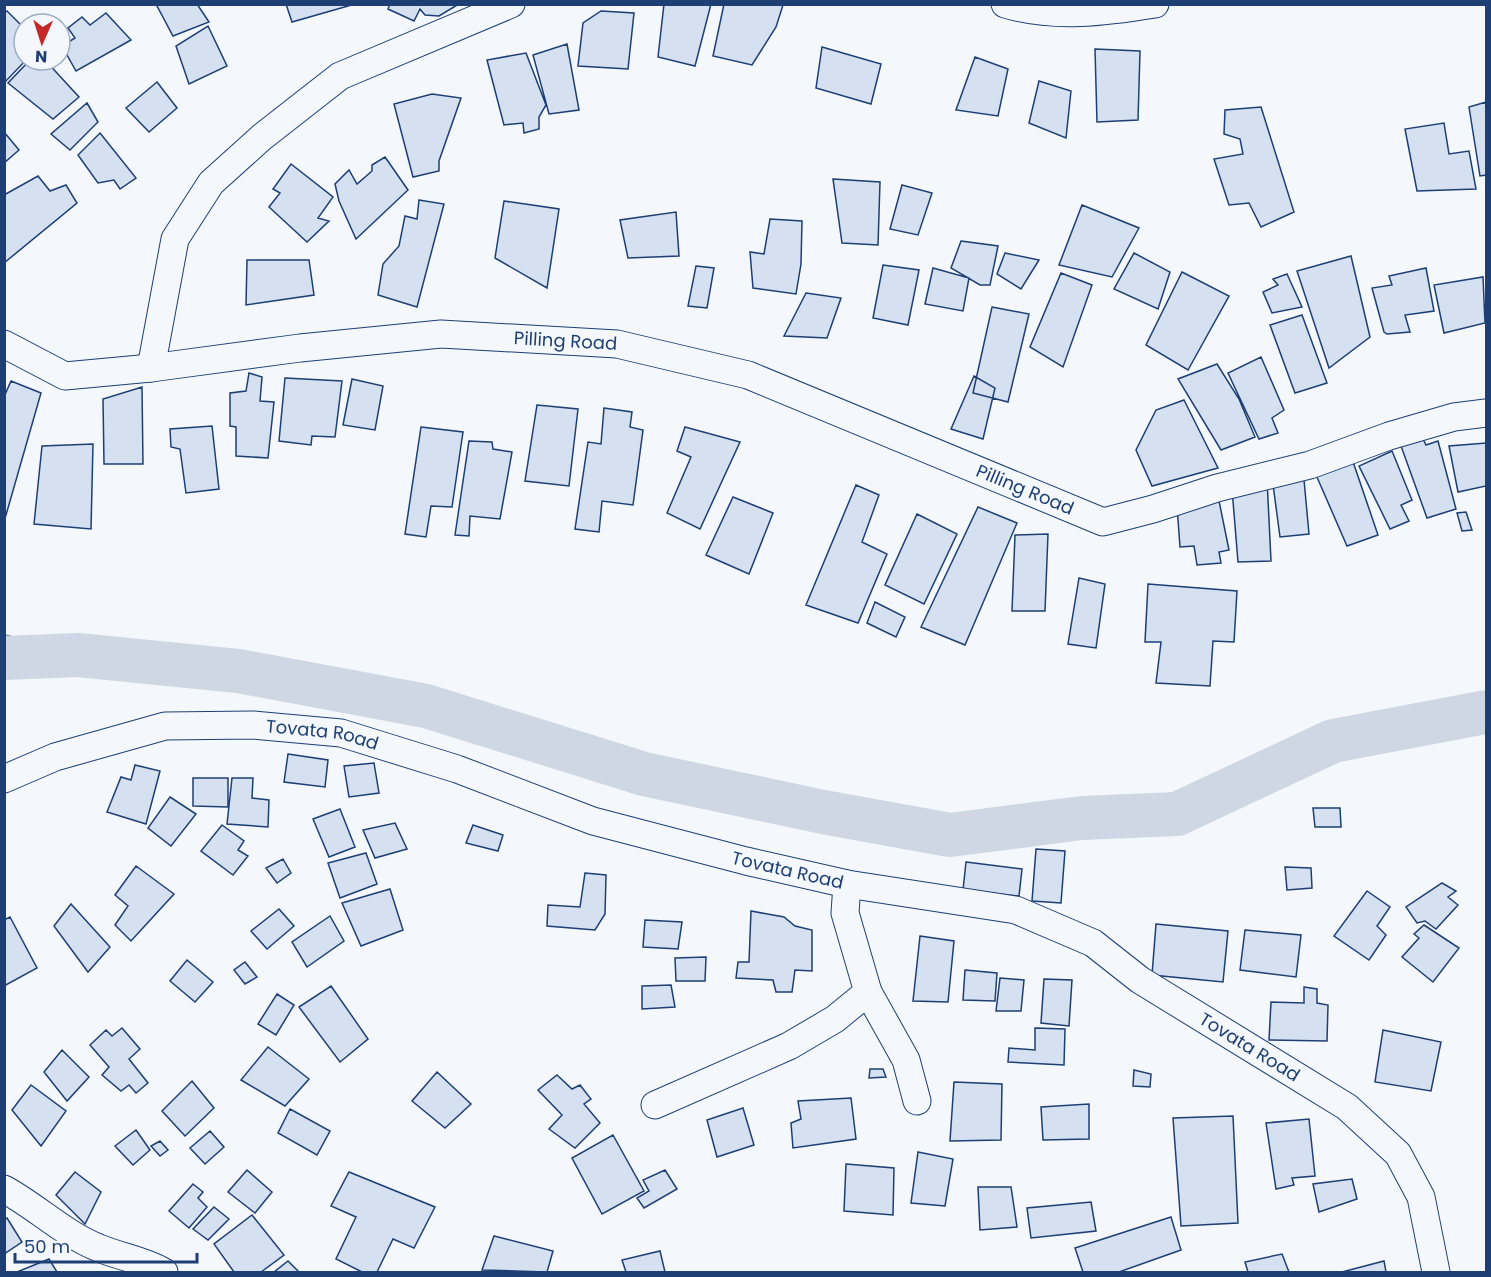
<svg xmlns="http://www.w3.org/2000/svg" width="1491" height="1277" font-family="Poppins,sans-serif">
<rect width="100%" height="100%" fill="#f4f7fb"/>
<path fill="#cfd7e4" stroke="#687fa3" stroke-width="1.5" d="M5,635L67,650L5,672Z"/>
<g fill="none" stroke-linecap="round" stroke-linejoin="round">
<path stroke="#cfd7e4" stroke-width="44" d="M4,658L78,655L238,671L426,706L644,774L823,812L950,835L1082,818L1177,814L1333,741L1486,712"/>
</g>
<path fill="#d5e0f0" stroke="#1d3f73" stroke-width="1.5" d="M156,4H197L209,22L173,36Z
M286,4H355L292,22Z
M390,4H459L439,16L425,15L420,9L414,21L388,9Z
M664,4H711L695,66L658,57Z
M724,4L783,5L776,27L752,65L713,56Z
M7,11L24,28V60H26L5,82L4,13Z
M601,11L634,13L628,69L578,66L583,23Z
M106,13L131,40L76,71L62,46L75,38L68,28L82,17L90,25Z
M208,26L227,66L189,84L176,46Z
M567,44L579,110L549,114L533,55Z
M822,47L881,64L871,104L816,88Z
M1095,49L1140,51L1138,120L1097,122Z
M526,53L546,105L539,117V129L524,133L523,123L504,125L487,60Z
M975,57L1008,69L998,116L956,110Z
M30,60H45L79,97L53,119L8,83Z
M1039,81L1071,91L1066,138L1029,123Z
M157,82L177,108L149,132L126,108Z
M432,94L461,98L439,161V171L413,177L394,104Z
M1486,102V175L1480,176L1469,107Z
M87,103L98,122L70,150L51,134Z
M1261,107L1294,212L1261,227L1249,203L1229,205L1214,159L1243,154L1240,139L1224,134L1225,110Z
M1444,123L1449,154L1469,151L1476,189L1417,191L1405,129Z
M4,132L19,150L4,163Z
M100,133L136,178L120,189L114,180L98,183L78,155Z
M385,157L408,190L356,239L339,201L335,184L349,170L357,184L372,171V165Z
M291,164L333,197L318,218L329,221L307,242L269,207L280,193L273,189Z
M38,176L50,191L66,185L77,203L4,263V195Z
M833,179L880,182L878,245L842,243Z
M902,185L932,193L918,235L890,229Z
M419,200L444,204L417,307L378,295L383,264L399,246L405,216L417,219Z
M504,201L559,209L547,288L495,258Z
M1082,205L1139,228L1112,277L1059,265Z
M676,212L679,256L628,258L620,220Z
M770,219L802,221L801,264L796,294L753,288L750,252L764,254Z
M961,241L998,246L990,285H980L951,268Z
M1005,253L1039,260L1021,289L997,274Z
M1134,253L1170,272L1158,309L1114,289Z
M1351,256L1370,337L1329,368L1297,271Z
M247,260H309L314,295L246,305Z
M883,265L919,270L908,325L873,318Z
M696,266L714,268L707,308L688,306Z
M933,268L969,278L963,311L925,304Z
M1426,268L1434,311L1405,315L1410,332L1387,334L1384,332L1372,288L1392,285L1389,276Z
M1182,272L1229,296L1188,370L1146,345Z
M1061,273L1092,285L1063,367L1030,347Z
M1287,274L1302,307L1272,313L1263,292L1278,285L1273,279Z
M1483,277L1485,323L1444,333L1434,285Z
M806,293L841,298L827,338L784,336Z
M992,307L1029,314L1008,402L973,393Z
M1302,315L1327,383L1295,393L1270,325Z
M1261,357L1284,410L1272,418L1278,433L1259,439L1228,373Z
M1217,364L1239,399L1255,437L1221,450L1178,379Z
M249,373L262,377L260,401L274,402L268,458L236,456V427L230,426V393L246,391Z
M974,376L995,388L983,439L951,429Z
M285,378L342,381L335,437L312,436L311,445L279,441Z
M352,379L383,386L375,430L343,425Z
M11,381L41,393L4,522V397Z
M142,387L143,464H104L103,399Z
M1184,400L1218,468L1152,486L1136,450L1156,410Z
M537,405L578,409L569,486L525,481Z
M604,408L632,412L630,427L643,430L633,505L602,501L599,532L575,529L588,442L601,444Z
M212,426L219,489L186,493L180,449L171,447L170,429Z
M421,427L463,432L452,507L431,506L426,537L405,534Z
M685,427L740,442L700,529L667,513L691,457L677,451Z
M1423,439L1426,445L1438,441L1456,509L1427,518L1401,446Z
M469,441L492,442L493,449L512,452L500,519L470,516L469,536L455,535Z
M1486,443V486L1458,492L1449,446Z
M93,444L91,529L34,524L42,446Z
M1392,451L1412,500L1401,505L1409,521L1390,529L1359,466Z
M1350,453L1378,535L1347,546L1313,468Z
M1303,469L1309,534L1280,537L1272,477Z
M1267,479L1271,561L1238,562L1232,489Z
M856,485L879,495L862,542L887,554L858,623L806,605Z
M1217,491L1229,550L1219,552L1221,563L1197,565L1194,546L1180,547L1177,506Z
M733,497L773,513L749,574L706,555Z
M978,507L1017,523L965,645L921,627Z
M1466,512L1472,530L1462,531L1457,513Z
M917,514L957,534L924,604L885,585Z
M1048,534L1045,611H1012L1015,535Z
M1079,578L1105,584L1096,648L1068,644Z
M1148,584L1237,591L1234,642L1213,641L1210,686L1156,683L1161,642H1145Z
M875,602L905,617L896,637L867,623Z
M288,754L328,760L325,787L284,782Z
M374,763L379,793L349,797L344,766Z
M135,765L160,771L146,824L107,812L121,777L131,780Z
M193,778H228V807L193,806Z
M232,778H253L252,798L269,800L268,827L227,824Z
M170,797L196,814L171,846L148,828Z
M1313,808H1340L1341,827H1315Z
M340,809L355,847L329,857L313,819Z
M395,823L407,849L375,858L363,830Z
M222,825L244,841L238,850L248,856L233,875L201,851Z
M473,825L503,835L498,851L466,843Z
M1036,849L1065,851L1061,903L1032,901Z
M366,853L377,884L340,898L328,863Z
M283,859L291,873L277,883L266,868Z
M966,862L1022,869L1019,896L963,890Z
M136,866L174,894L131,941L115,925L128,906L115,895Z
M1285,867L1311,868L1312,888L1287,890Z
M585,873L606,875L605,914L595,930L547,926L548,905L580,907Z
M1442,883L1456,891L1448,897L1458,905L1436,929L1425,921L1417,923L1406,907Z
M390,889L403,930L361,946L342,903Z
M1367,891L1390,907L1377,926L1386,935L1369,960L1334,936Z
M71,904L110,947L88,972L54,926Z
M279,909L294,926L267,949L251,931Z
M751,911L784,917L795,926L812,930V971L795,970L792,992H776L773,980L736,978L738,962H749Z
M330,916L344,941L307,967L292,942Z
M10,917L37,968L4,986V920Z
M645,920L682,922L678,949L643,947Z
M1156,924L1228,931L1223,982L1152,975Z
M1424,925L1459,948L1433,982L1402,957L1419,938L1414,934Z
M1245,930L1301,935L1296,977L1240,970Z
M920,936L954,941L948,1002L913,1001Z
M706,957L705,981H676L675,958Z
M187,960L213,982L195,1002L170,981Z
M245,962L257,977L245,984L234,970Z
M965,970L997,973L995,1001L963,1000Z
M1000,978L1024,980L1021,1011H996Z
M1044,979L1072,980L1069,1026L1041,1023Z
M671,985L675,1007L642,1009V986Z
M331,986L368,1039L340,1062L299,1007Z
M1304,987L1317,989V1003L1328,1005L1327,1041L1269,1040L1271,1002L1304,1003Z
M277,994L294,1005L276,1035L258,1024Z
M122,1028L140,1049L129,1059L148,1083L136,1093L129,1085L121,1091L102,1075L109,1067L90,1045L106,1030L112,1036Z
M1035,1028L1065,1029L1064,1065L1008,1062L1009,1048L1035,1050Z
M1383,1030L1441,1042L1431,1091L1375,1082Z
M268,1047L309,1079L285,1106L241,1080Z
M62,1050L89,1077L67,1101L44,1072Z
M870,1069H883L886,1077L869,1078Z
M1134,1070L1151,1074L1150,1087L1133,1086Z
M437,1072L471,1104L445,1128L412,1101Z
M557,1075L572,1089L580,1085L591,1099L584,1104L600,1123L575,1148L549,1129L562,1115L538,1090Z
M192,1081L214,1108L185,1136L162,1111Z
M954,1082L1002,1084L1001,1140L950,1141Z
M31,1085L66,1111L41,1146L12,1110Z
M851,1098L856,1139L793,1148L791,1123L801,1119L798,1101Z
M1089,1104V1139L1043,1140L1041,1107Z
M743,1108L754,1145L717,1157L707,1120Z
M290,1109L330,1131L317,1155L278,1133Z
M1233,1116L1238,1223L1181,1226L1173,1118Z
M1309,1119L1315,1176L1292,1178L1294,1185L1276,1189L1266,1123Z
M136,1130L150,1150L133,1165L115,1146Z
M210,1131L224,1147L205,1164L190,1148Z
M613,1135L644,1191L602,1214L572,1158Z
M160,1141L168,1150L160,1156L151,1146Z
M918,1152L953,1159L945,1206L911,1203Z
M846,1164L894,1168L893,1215L844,1211Z
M247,1170L272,1192L255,1213L228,1192Z
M665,1170L677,1189L644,1208L637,1198L649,1191L643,1180Z
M75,1172L101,1192L85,1224L56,1195Z
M349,1172L435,1207L414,1248L393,1239L377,1272H362L336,1259L356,1217L331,1206Z
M1352,1179L1357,1199L1319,1212L1313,1184Z
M193,1184L203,1192L198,1198L207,1207L189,1228L169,1211Z
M978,1187H1011L1017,1227L980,1230Z
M1091,1202L1096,1231L1031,1238L1027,1208Z
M214,1207L229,1219L208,1240L193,1229Z
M252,1215L284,1255L261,1272H234L214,1244Z
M1171,1217L1181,1250L1119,1272H1083L1075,1248Z
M7,1218L22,1242L4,1254V1220Z
M494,1236L553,1251L547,1272L482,1270Z
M660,1251L665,1272H626L622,1260Z
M1282,1254L1289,1272H1248L1245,1262Z
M49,1259L57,1272H17Z
M288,1261L299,1272H274Z
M1384,1261L1386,1272H1342Z"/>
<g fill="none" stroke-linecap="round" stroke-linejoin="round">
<g stroke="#1d3f73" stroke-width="29">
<g id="minor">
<path d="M1005,4C1054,19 1106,12 1155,4"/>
<path id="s1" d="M4,344L65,376L151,368L300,348L441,334L617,344L748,375L1103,522L1153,509L1217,488L1310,465L1389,436L1454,417L1486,413"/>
<path d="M151,368L175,239L211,183L262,137L340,76L511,4"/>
<path id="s2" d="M4,779L55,757L165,726L253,725L341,733L457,769L593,821L746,861L847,884L1016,910L1093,943L1140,980L1347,1107L1398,1154L1421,1197L1436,1272"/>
<path d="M868,992L906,1060L917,1101"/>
<path d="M655,1105L789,1046L835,1019L868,992L845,913L847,884"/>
<path d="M4,1189C37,1207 64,1234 99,1248C120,1257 144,1260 164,1272"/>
</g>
</g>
<use href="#minor" stroke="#f4f7fb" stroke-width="27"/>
</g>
<g text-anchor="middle" stroke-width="4.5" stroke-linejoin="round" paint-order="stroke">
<g font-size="18" fill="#1d3f73" stroke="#f4f7fb">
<text dy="6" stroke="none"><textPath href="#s1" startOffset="572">Pilling Road</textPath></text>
<text dy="6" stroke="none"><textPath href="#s1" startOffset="1058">Pilling Road</textPath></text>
<text dy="6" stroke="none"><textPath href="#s2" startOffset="328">Tovata Road</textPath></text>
<text dy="6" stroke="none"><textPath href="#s2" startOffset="814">Tovata Road</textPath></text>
<text dy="6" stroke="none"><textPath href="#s2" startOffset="1318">Tovata Road</textPath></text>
</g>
</g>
<rect width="1491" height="1277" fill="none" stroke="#1d3f73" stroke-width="12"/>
<g transform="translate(42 42) rotate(183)"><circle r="28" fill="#f4f7fb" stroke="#9eadc5" stroke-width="1.5"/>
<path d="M0-4.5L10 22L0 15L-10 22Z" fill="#c62828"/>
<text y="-9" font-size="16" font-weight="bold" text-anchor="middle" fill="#1d3f73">N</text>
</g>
<path d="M15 1253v9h182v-9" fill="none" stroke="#1d3f73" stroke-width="3"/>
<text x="24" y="1253" font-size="18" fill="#1d3f73" stroke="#f4f7fb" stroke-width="4.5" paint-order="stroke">50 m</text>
</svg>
